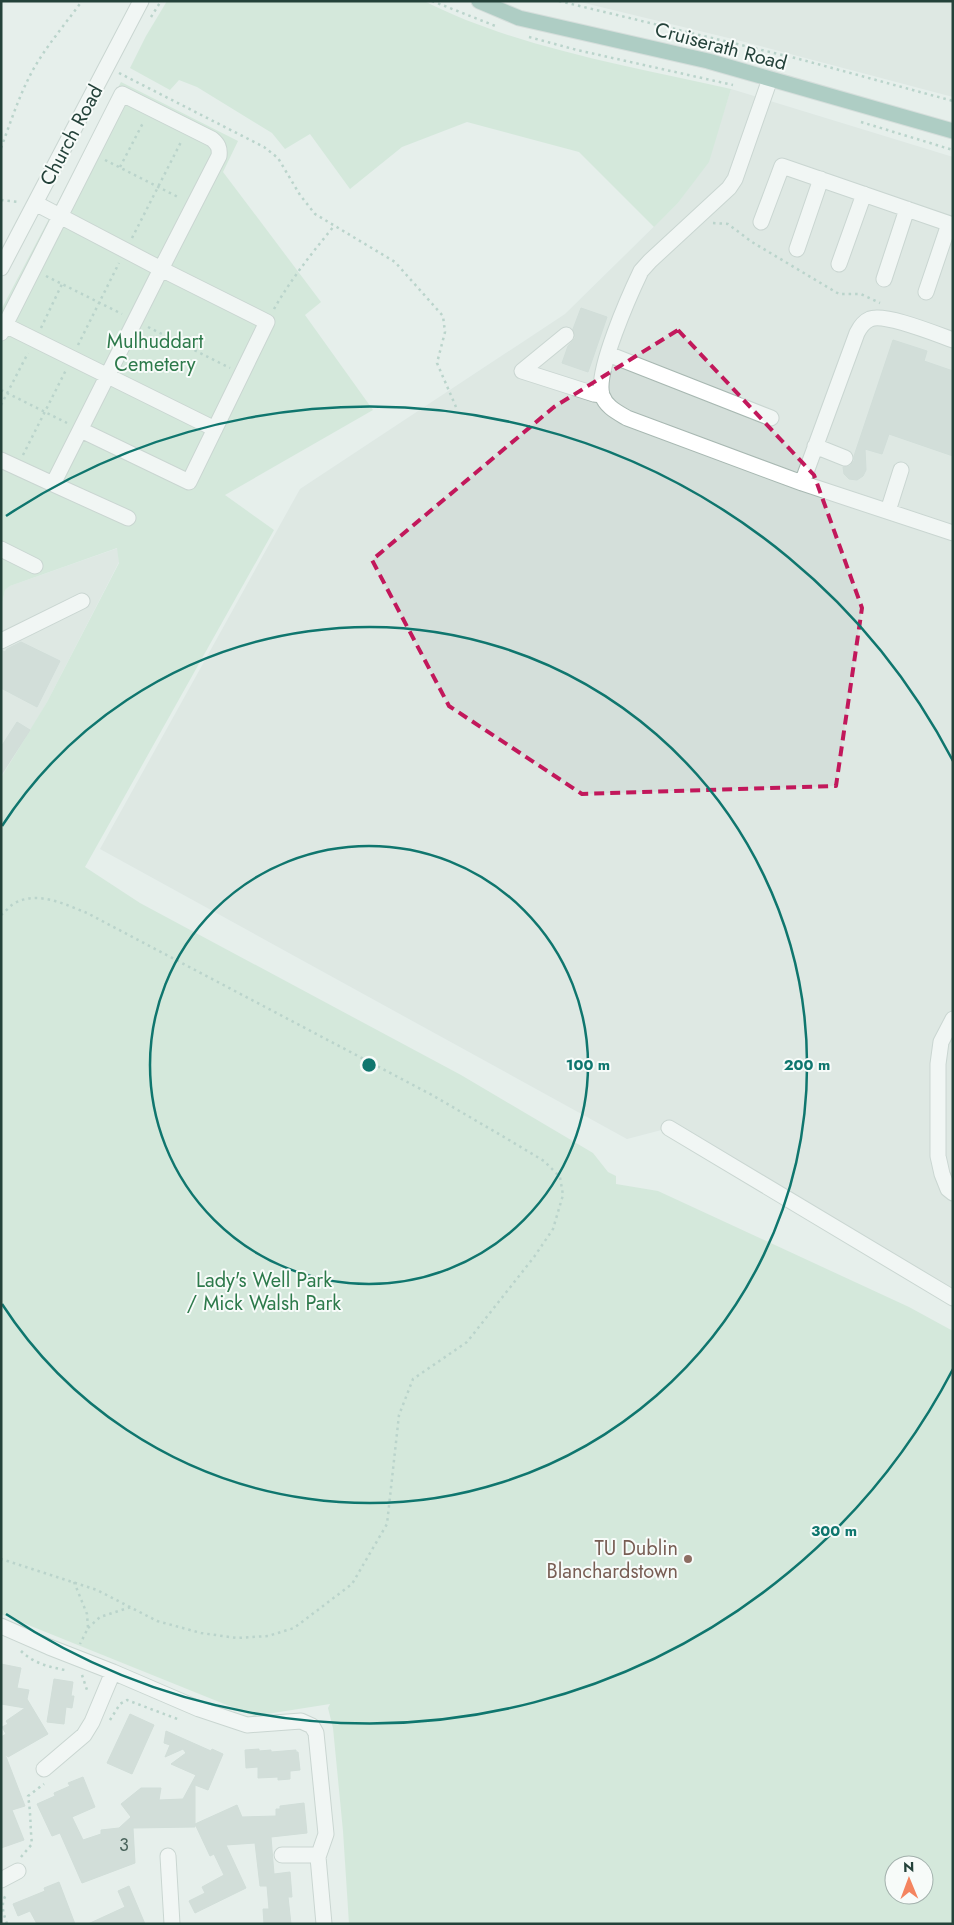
<svg xmlns="http://www.w3.org/2000/svg" width="954" height="1925" font-family="Jost,sans-serif">
<rect width="100%" height="100%" fill="#e6efeb"/>
<path fill="#d4dfda" d="M576,1H953V97L745,42Z
M731,89L953,157V1298L669,1128L627,1139L100,849L300,489L565,314L678,203L708,162Z
M118,548L119,562L47,702L1,782V609L5,590L10,586Z"/>
<path fill="#bfe0c8" fill-rule="evenodd" d="M167,1H424C517,48 630,66 731,89L709,162L678,203L654,227L579,152L467,122L402,147L350,189L310,134L285,149L272,133L197,87L179,80L170,90L130,68L146,36Z
M121,82L238,141L223,172L321,302L305,315L373,410L225,495L274,530L85,867L140,903L461,1075L593,1153L608,1172L616,1176V1184L658,1191L909,1307L953,1331V1924H349L343,1831L333,1728L328,1708L330,1704L254,1716L1,1614V778L47,702L119,563L117,548L10,586L5,590L1,609V310ZM894,1865H924V1895H894Z"/>
<path fill="#bbcac4" stroke="#b8c9c2" d="M581,308L607,317L588,372L562,363L568,346L575,338L573,329Z
M893,340L927,351L924,361L953,371V456L889,434L882,454L865,449L866,470L863,476L857,480L849,479L844,474L843,467L850,466L854,461V456Z
M21,642L60,661L37,707L1,688V650L5,652L7,649Z
M17,722L30,730L1,775V747Z
M1,1664L21,1668L17,1688L29,1690L27,1699L48,1734L8,1757L5,1754L25,1806L12,1810L24,1840L1,1848V1737L6,1734L2,1727L8,1724L6,1721L25,1708L1,1704Z
M54,1679L73,1682L71,1696H74L72,1708L66,1707L64,1724L47,1722Z
M130,1714L154,1725L132,1774L107,1763Z
M166,1731L211,1751L212,1749L223,1754L208,1790L195,1785V1827L133,1828L135,1863L82,1883L60,1833L52,1836L37,1804L55,1796L54,1793L70,1786L68,1783L83,1777L95,1807L72,1817L83,1840L101,1834V1830L119,1828L131,1817L121,1804L141,1788H161L159,1800L183,1799L196,1775L171,1764L186,1753L183,1749L165,1757L170,1745L164,1743Z
M259,1749V1751L271,1750V1752L296,1750V1752H298L300,1770L290,1771V1779L278,1780V1777L258,1778V1767L246,1768L245,1750Z
M304,1803L307,1833L271,1837L274,1874L290,1872L292,1897H288L291,1924H264L263,1909H269L267,1886H260L255,1843L226,1845L246,1888L195,1913L189,1901L205,1893L202,1887L224,1875L214,1854L210,1856L195,1824L237,1805L242,1817L276,1816V1809H280V1806Z
M59,1882L75,1924H37L30,1911L18,1916L13,1904L45,1891L44,1888Z
M129,1886L145,1924H88L125,1907L118,1891Z"/>
<g fill="none" stroke-linecap="round" stroke-linejoin="round">
<g stroke="#a8b8b2" stroke-width="17">
<path id="minor" d="M770,79L735,179L729,188L650,261L641,271C630,294 595,372 602,395C606,407 617,412 627,418L802,483L953,533
M761,222L782,166L953,225
M797,249L821,179
M839,264L864,194
M1,268L141,1
M884,279L907,209
M926,292L949,224
M5,325L215,429
M1,333L122,94L212,139C218,144 220,148 219,156L161,269L35,203
M566,335L522,371L594,394L602,395
M608,354L771,418
M815,446L845,458
M1,460L53,484L161,269L267,322L189,482L81,430
M802,483L857,333C860,327 863,322 870,319C885,313 936,334 953,340
M53,484L128,518
M888,511L901,470
M1,549L35,566
M1,641L82,601
M953,1019L941,1042L938,1064V1156L942,1174L948,1189L953,1193
M669,1128L953,1298
M1,1626L49,1647L113,1672L199,1709L247,1725L301,1721L312,1726L316,1733L326,1834L318,1857L324,1924
M44,1769L84,1735L92,1722L113,1672
M282,1855H318
M168,1856L172,1924
M1,1880L18,1871"/>
</g>
<g stroke="#c2cac8" stroke-width="17">
<path id="major" d="M479,1L519,18L708,61L953,131"/>
</g>
<path stroke="#86b3a5" stroke-width="2.5" stroke-dasharray="2.5 4" stroke-linecap="butt" d="M432,1L498,27
M559,1L799,59L953,101
M151,17L161,1
M529,37L577,50L733,85
M119,73L264,147L278,158L300,195L315,214L395,262L443,316L445,332L437,363L456,407
M861,122L953,150
M1,148C11,121 20,93 34,68C48,44 66,23 82,1
M105,160L180,198
M120,167L144,121
M1,200L19,202
M713,223L728,224L752,242L839,294H861L880,303
M132,238L182,140
M46,276L122,314
M274,309C291,279 312,253 334,226
M148,327L230,368
M41,328L62,284
M78,345L119,263
M1,390L67,423
M1,405L28,353
M23,455L66,370
M1,915C5,912 9,907 13,904C37,890 64,904 87,913L432,1095L504,1137L544,1161L560,1177L563,1195L553,1229L534,1257L467,1342L413,1379L399,1415L387,1524L352,1584L294,1628L268,1636L237,1638L201,1633L157,1621L97,1590L1,1559
M74,1582L87,1614L88,1628L80,1644
M88,1628L100,1617L131,1607
M21,1651C33,1663 49,1667 65,1670
M82,1675L88,1693
M110,1720L120,1704L127,1700L180,1720
M21,1857L32,1844C30,1827 31,1813 28,1796L44,1784
M7,1924C3,1912 0,1904 7,1893"/>
<use href="#minor" stroke="#fff" stroke-width="15"/>
<use href="#major" stroke="#6aa596" stroke-width="15"/>
</g>
<path d="M0 0H954V1925H0ZM678,330L814,475L862,608L836,786L582,794L449,706L372,560L554,407Z" fill="#e6efeb" fill-opacity=".55" fill-rule="evenodd"/>
<path fill="none" stroke="#c2185b" stroke-width="4" stroke-dasharray="10 6" stroke-linejoin="round" d="M678,330L814,475L862,608L836,786L582,794L449,706L372,560L554,407Z"/>
<g fill="none" stroke="#0f766e" stroke-width="2.5">
<circle cx="369" cy="1065" r="219"/>
<path d="M2 826A438 438 0 1 1 2 1304"/>
<path d="M953 1369A658 658 0 0 1 6 1614M6 516A658 658 0 0 1 953 761"/>
</g>
<circle fill="#8d6e63" stroke="#f7fbf9" stroke-width="2" cx="688" cy="1559" r="5"/>
<g text-anchor="middle" stroke-width="4" stroke-linejoin="round" paint-order="stroke">
<g font-size="18" fill="#4a645c">
<text x="124" y="1851">3</text>
</g>
<g font-size="20" fill="#24423a" stroke="#f7fbf9">
<text transform="translate(721 46) rotate(15)" y="7">Cruiserath Road</text>
<text transform="translate(71 135) rotate(-62)" y="7">Church Road</text>
</g>
<g font-size="20" fill="#2d7a4b" stroke="#f7fbf9">
<text x="155" y="348">Mulhuddart<tspan x="155" dy="23">Cemetery</tspan></text>
<text x="264" y="1287">Lady's Well Park<tspan x="264" dy="23">/ Mick Walsh Park</tspan></text>
</g>
<g font-size="20" fill="#785e54" stroke="#f7fbf9" text-anchor="end">
<text x="678" y="1555">TU Dublin<tspan x="678" dy="23">Blanchardstown</tspan></text>
</g>
</g>
<circle cx="369" cy="1065" r="8" fill="#0f766e" stroke="#f7fbf9" stroke-width="2.5"/>
<g font-size="15" text-anchor="middle" font-weight="bold" fill="#0f766e" stroke="#f7fbf9" stroke-width="4" stroke-linejoin="round" paint-order="stroke">
<text x="588" y="1070">100 m</text>
<text x="807" y="1070">200 m</text>
<text x="834" y="1536">300 m</text>
</g>
<rect width="954" height="1925" fill="none" stroke="#24423a" stroke-width="5"/>
<g transform="translate(909 1880) rotate(359)"><circle r="24" fill="#f7fbf9" stroke="#a3b1ad"/>
<path d="M0-4L9 19L0 12L-9 19Z" fill="#f4845f"/>
<text y="-8" font-size="14" font-weight="bold" text-anchor="middle" fill="#24423a">N</text>
</g>
</svg>
